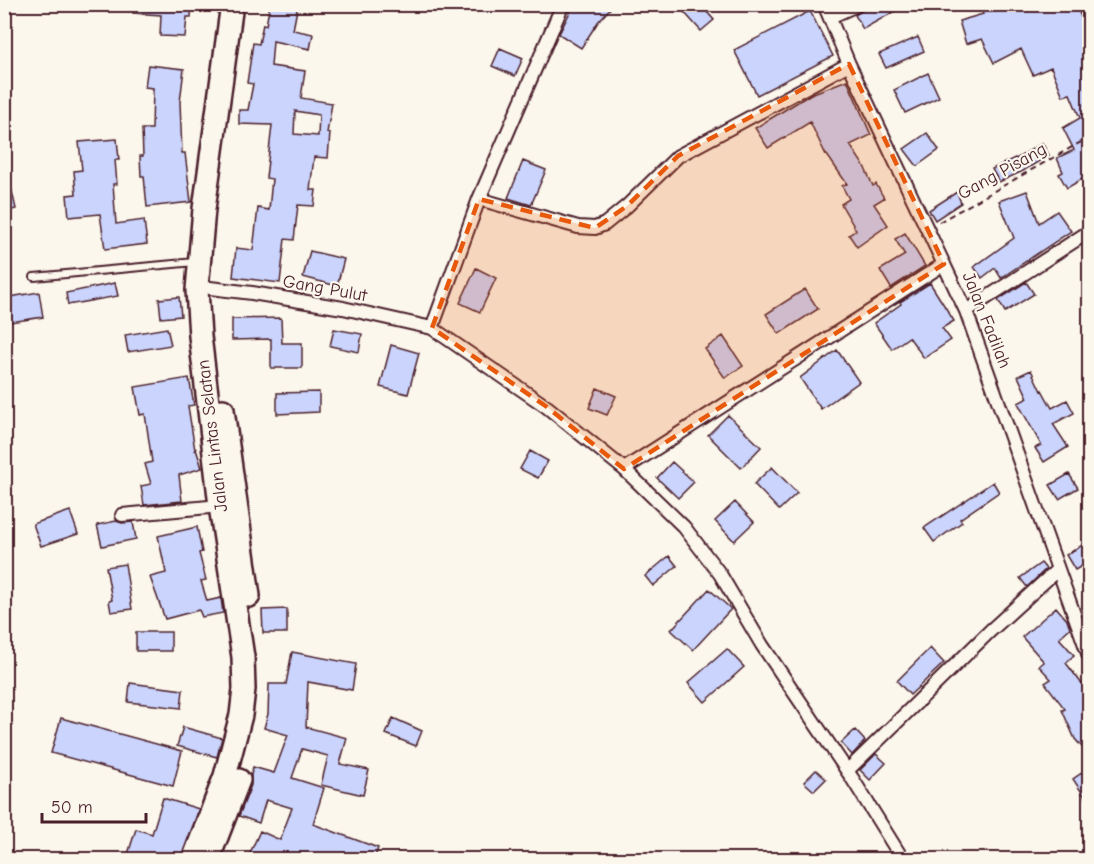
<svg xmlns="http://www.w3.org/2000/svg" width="1094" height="864" font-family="'Comic Neue',sans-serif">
<rect width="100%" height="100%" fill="#fbf7ec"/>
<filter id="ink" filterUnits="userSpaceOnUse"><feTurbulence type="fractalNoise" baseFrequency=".0167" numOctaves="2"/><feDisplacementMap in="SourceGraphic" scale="12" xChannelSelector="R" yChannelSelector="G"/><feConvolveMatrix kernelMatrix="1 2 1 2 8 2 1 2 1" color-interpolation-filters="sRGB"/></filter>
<g filter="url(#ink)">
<path fill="#cad4fc" stroke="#4a1f2b" stroke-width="1.5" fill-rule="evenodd" d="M134,4H192L191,17H187L185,37L160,36L161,15L133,13Z
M270,4H298L293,30L313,34L310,49L273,41L271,66L305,71L301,98L332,103L327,133H330L328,158L314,157L310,190H316L314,206L298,205L294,240L285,239L280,283L233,277L236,248L253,250L258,208L269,210L272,179L266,178L272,125L239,124V110H248L253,84L247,83L253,43L259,44L263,24L266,25ZM295,111L319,115L318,136L294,134Z
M574,4H614L598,22L581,48L559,34Z
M690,4H700L714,20L701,31L683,11Z
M873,4H908L863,29L855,15Z
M996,4H1075L1089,34V175L1067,188L1059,174L1063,172L1057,158L1074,150L1063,128L1080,118L1070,94L1063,96L1051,67L1033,75L1021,49L994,63L982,39L966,44L959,21L983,14L981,11Z
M810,11L833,56L757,95L734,50Z
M918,37L924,51L886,68L879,54Z
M500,48L523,58L515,76L492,66Z
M148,65L184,69L180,102L182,153H185L191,202L147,207L144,176H141L140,156H143L142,129H152L153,88L145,87Z
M928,73L939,97L905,113L894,90Z
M847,80L871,135L850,145L864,166L873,186L876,184L884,198L874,204L888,225L857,247L849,235L856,230L841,204L849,199L842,186L847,184L827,155H826L810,122L768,148L755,128L811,94Z
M927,133L939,150L917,166L904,149Z
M117,139L119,160H115L117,184H113L116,224L144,220L147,244L105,249L100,214L69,217L67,195L76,194L74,171L82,170L79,142Z
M1042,143L1049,155L1023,171L999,182L992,169L1015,158L1016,159Z
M523,161L546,170L531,205L508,198Z
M4,178H9L16,209L4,212Z
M1027,191L1039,223L1057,211L1071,231L1001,278L995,268L982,278L974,267L1014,238L999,201Z
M957,192L961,203L935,220L929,210Z
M905,233L925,266L891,288L880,270L905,255L895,239Z
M310,251L344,259L337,286L303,277Z
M476,268L496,278L480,312L460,303Z
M1026,282L1034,294L1005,312L998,300Z
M115,283L118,296L68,305L66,293Z
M930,283L954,321L942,328L951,340L924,358L909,337L892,349L874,323L901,304L900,302Z
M805,289L818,309L779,334L766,314Z
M39,292L43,317L4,323V298Z
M179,297L181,316L161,318L159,299Z
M281,318L282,343H302V368H271V339L232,340V319Z
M167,328L171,345L128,352L125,335Z
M334,329L362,334L359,352L330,346Z
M723,336L743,366L725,378L705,349Z
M391,345L419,353L408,394L380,387Z
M837,350L859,382L821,409L800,378Z
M1031,370L1041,391L1042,390L1052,408L1067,400L1074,413L1053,424L1068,447L1044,462L1035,448L1041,445L1018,403L1028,398L1018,376Z
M189,378L194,405L188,406L195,450L196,449L202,468L179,475L182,501L144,505L141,486L151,484L145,464L152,462L145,414L140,415L135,387Z
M597,388L616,396L607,415L589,408Z
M319,392V412L277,414V393Z
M728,415L761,447L741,468L708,435Z
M530,451L548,461L538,478L520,469Z
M672,462L694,482L678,498L657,478Z
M772,467L797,493L779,510L754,484Z
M1069,474L1078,488L1059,499L1050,485Z
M993,482L999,492L960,519L962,522L934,542L924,528Z
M735,502L754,522L734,541L715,521Z
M70,511L78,534L41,546L33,524Z
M116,521L122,523L133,522L136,539L102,546L97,525Z
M197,527L202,552L199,553L206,580L201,581L207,601L221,598L223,613L202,617L199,610L165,619L150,577L166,573L158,536Z
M1089,541V562L1075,570L1066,555Z
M669,556L677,566L653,586L645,576Z
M1041,563L1046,569L1027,587L1020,578Z
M125,564L132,609L111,612L109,601L112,600L106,567Z
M709,589L731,609L693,650L671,630Z
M1056,607L1067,620L1070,628L1059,638L1074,655L1066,663L1082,684L1089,699V755L1075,739L1062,710L1065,709L1045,683L1051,679L1039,666L1044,662L1022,637Z
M287,609V633H263L262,610Z
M136,632H171V651H136Z
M930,648L944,663L910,695L897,681Z
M727,649L744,667L705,702L688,683Z
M292,652L356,664L352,690L308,682L306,727L347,738L340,764L369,770L363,795L321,785L328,756L302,749L292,778L324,788L313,824L378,848L374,860H265L250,853L260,831L280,840L292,808L266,800L259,823L239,816L251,785V775L253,767L274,773L288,735L264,728L268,714L269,684H286Z
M130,683L183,690L181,708L128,702Z
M61,718L182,751L173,786L51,753Z
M393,718L422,731L416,746L386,734Z
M183,727L222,738L217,757L177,746Z
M855,730L865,741L852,755L841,743Z
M876,754L886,763L870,780L860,770Z
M1089,768V803L1073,779Z
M816,770L826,779L814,791L804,782Z
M163,798L199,809L181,860H147L128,854L136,829L152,834Z"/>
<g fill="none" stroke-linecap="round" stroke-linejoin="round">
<g stroke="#4a1f2b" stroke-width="10">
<path id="service" d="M34,277L195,262"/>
</g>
<g stroke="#4a1f2b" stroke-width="16">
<path id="minor" d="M824,4L849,64L966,311L1090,659
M1086,4L1090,12
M830,17L859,4
M479,199L578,227L595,228L605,224L627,206L678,156L849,64
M210,288L252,293L343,308L432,328L547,407L624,469L684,527L720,574L762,645L852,778L903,860
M966,311L1090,231
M432,328L479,199L563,4
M624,469L944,264
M122,515L220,506
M847,771L990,631L1057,570"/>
</g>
<g stroke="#4a1f2b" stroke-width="26">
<path id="trunk" d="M223,410L249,596
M193,860L225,776L241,715L244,689L243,657L220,506L210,419L200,336L197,290L204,209L232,4
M208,860L239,780"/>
</g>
<path stroke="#4a1f2b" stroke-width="2" stroke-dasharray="6 4.5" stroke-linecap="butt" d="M939,222L1090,137"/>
<use href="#service" stroke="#fbf7ec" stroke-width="6"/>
<use href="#minor" stroke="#fbf7ec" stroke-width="12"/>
<use href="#trunk" stroke="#fbf7ec" stroke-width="21"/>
</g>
</g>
<path fill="#e8590c" fill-opacity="0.2" stroke="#e8590c" stroke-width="4.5" stroke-dasharray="12 8" stroke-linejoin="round" d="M849,64L944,264L624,469L547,407L432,328L479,199L595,228L627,206L678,156Z"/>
<g text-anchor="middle" stroke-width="4.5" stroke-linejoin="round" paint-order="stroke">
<g font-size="18" fill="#4a1f2b" stroke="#fbf7ec">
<text transform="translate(1002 171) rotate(-29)" y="6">Gang Pisang</text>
<text transform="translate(325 288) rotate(10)" y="6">Gang Pulut</text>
<text transform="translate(987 320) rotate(68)" y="6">Jalan Fadilah</text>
<text transform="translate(212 436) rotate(-97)" y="6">Jalan Lintas Selatan</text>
</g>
</g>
<rect width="1094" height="864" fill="none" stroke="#fbf7ec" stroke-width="24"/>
<rect x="12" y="12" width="1070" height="840" fill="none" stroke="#4a1f2b" stroke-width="2" filter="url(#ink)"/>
<path d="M42 813v9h104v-9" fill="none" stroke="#4a1f2b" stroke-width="3"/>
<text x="51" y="813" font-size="18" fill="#4a1f2b" stroke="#fbf7ec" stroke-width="4.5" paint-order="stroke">50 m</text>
</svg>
